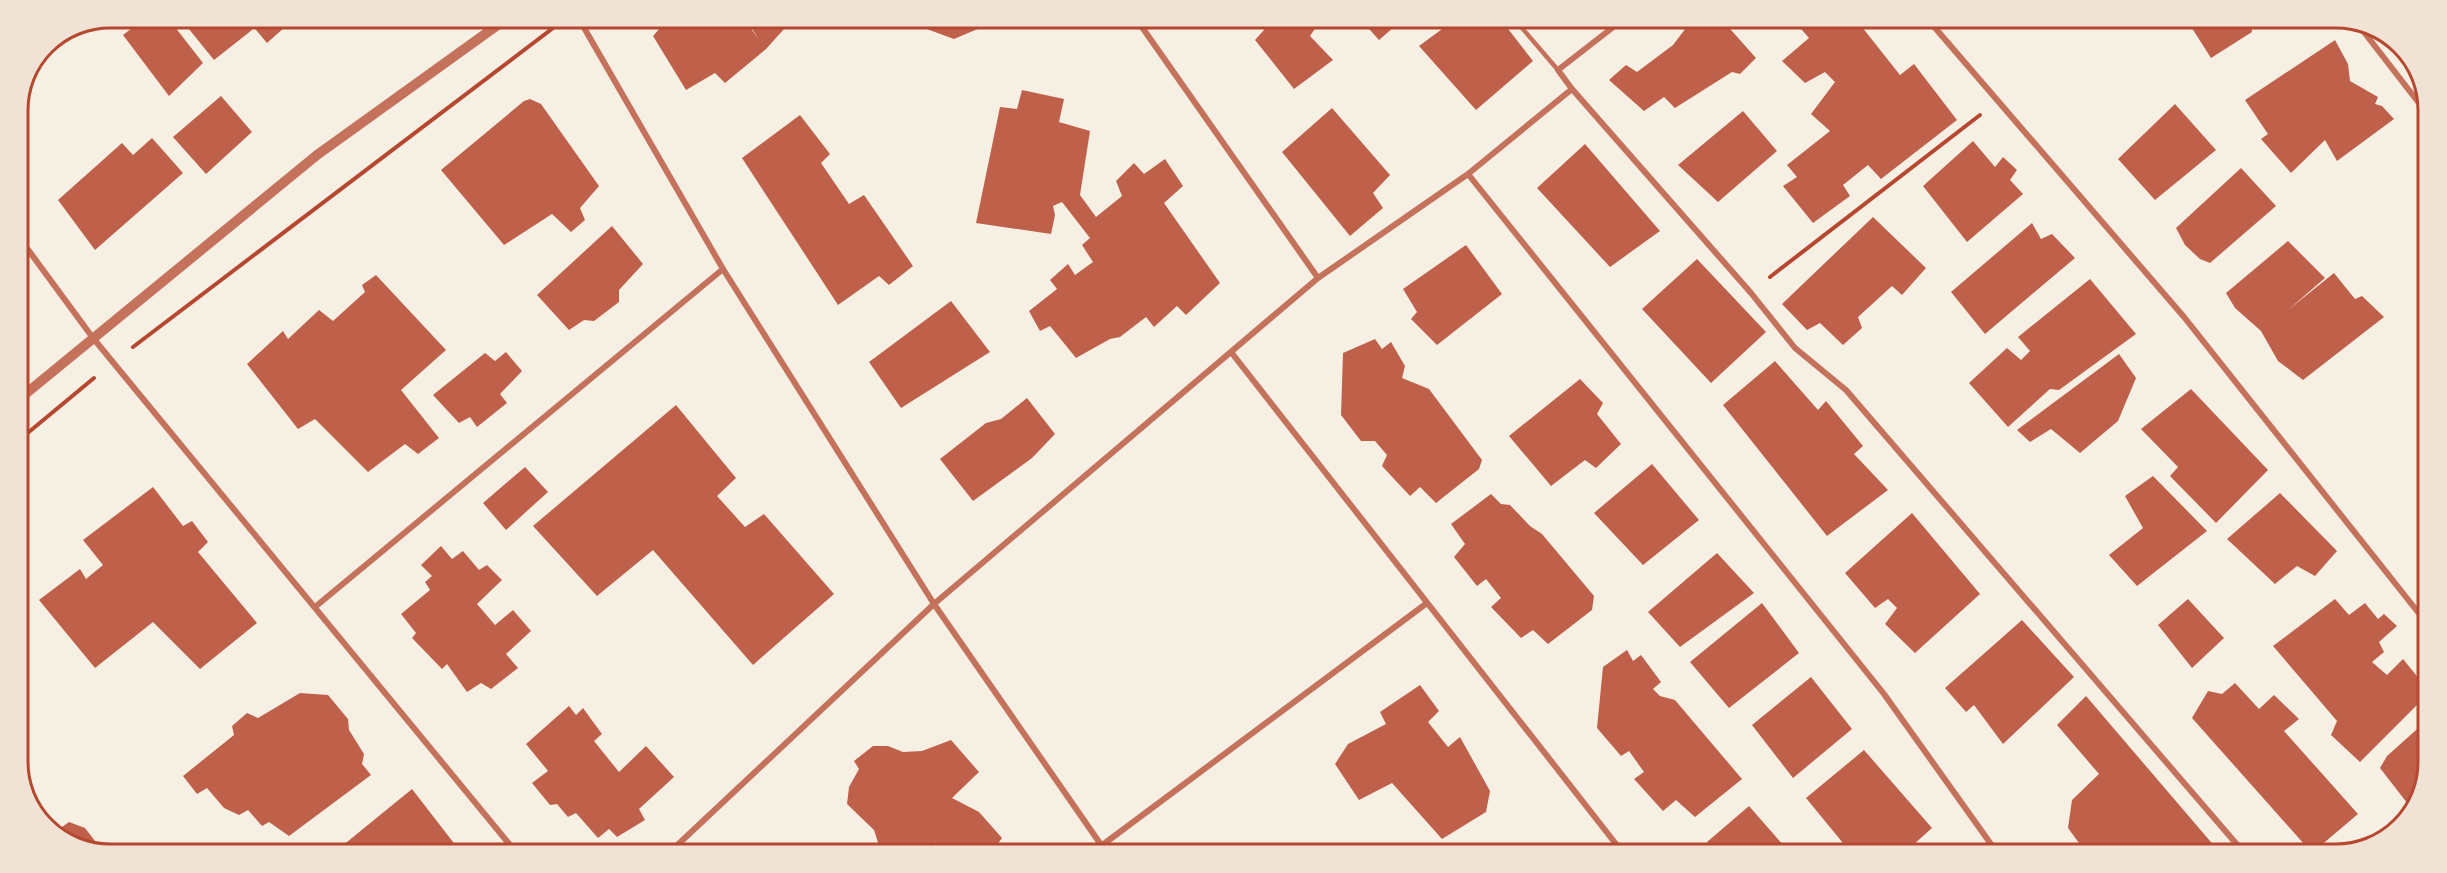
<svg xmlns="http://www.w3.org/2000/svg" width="2447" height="873" font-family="'Alegreya Sans',sans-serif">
<rect width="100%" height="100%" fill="#f6efe4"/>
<path fill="#bf614a" d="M145,18H168L203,63L169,96L123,35Z
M180,18H243L252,30L214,60Z
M246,18H295L267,43Z
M668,19H744L758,38L746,19H793L766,49L725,83L715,73L686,90L653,36Z
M926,20H989L987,25L954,39L924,28Z
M1273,20L1309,21L1316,27L1310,36L1333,60L1294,89L1255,40Z
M1362,21H1401L1379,40Z
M1453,21H1502L1533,61L1476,110L1419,46Z
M1688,21H1723L1756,58L1740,74L1732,72L1675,108L1664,97L1644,111L1609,80L1626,65L1637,72L1673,45L1689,24Z
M1795,22H1858L1900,75L1914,64L1957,120L1881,179L1868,165L1843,185L1850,196L1813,223L1783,186L1797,177L1787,165L1830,131L1811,114L1835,82L1825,72L1805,83L1782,61L1809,38Z
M2184,22L2257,23L2251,27L2252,32L2211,58L2190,25Z
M2335,40L2348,64L2350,81L2378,97L2375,104L2382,106L2394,119L2337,161L2325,140L2291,173L2261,139L2268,134L2245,100Z
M1022,90L1064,99L1059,122L1090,131L1080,195L1096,217L1122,196L1116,181L1134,163L1144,174L1165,159L1183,186L1164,203L1220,283L1186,315L1177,306L1154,327L1146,317L1120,337L1110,339L1076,358L1050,326L1040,331L1029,311L1057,289L1050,280L1068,264L1075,275L1093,262L1082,245L1090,238L1062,202L1053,206L1055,215L1051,234L976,223L1000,107L1017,109Z
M221,96L252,132L206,174L173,137Z
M530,99L541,104L599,186L580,208L585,220L571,232L552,214L504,245L441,170L524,101Z
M2175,104L2216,150L2155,200L2118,159Z
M1332,108L1390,175L1373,193L1383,208L1350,236L1282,152Z
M1743,111L1777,151L1718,202L1678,165Z
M800,115L830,154L821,163L849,204L864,195L913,266L889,285L879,276L838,305L742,158Z
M152,138L183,173L95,250L58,200L122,143L133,155Z
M1973,141L1995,167L2003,157L2017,170L2010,180L2023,194L1967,242L1923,186Z
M1585,144L1660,231L1610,267L1537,188Z
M2241,168L2276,206L2210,263L2200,259L2185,245L2176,228Z
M1873,217L1926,268L1902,295L1892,286L1858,317L1862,328L1843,345L1820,323L1807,330L1782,304Z
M2032,223L2041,239L2052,234L2075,258L1985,334L1951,292Z
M612,226L643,264L619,290V302L594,321L584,320L569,330L537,295Z
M2288,241L2325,278L2288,310L2334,273L2355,299L2362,296L2384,317L2303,380L2278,361L2261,331L2235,308L2226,293Z
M1466,245L1502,294L1437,345L1411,319L1417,312L1403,289Z
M1697,259L1766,332L1711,383L1642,309Z
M376,275L446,350L401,390L439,438L418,454L405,444L368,472L315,419L298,429L247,364L283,331L288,339L319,310L333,321L365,292L362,285Z
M2090,279L2136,334L2059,390L2050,389L2008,427L1969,383L2007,348L2021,360L2030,351L2018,337Z
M951,301L990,352L901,408L869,362Z
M1375,339L1382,349L1391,342L1405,366L1402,378L1429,389L1482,460L1479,469L1436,503L1420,487L1410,496L1382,466L1387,455L1375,441H1361L1341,415L1343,353Z
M506,352L522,371L500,394L507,403L477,427L470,417L459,423L433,395L485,353L495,361Z
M2119,354L2136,378L2118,421L2080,453L2051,429L2030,442L2017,430Z
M1775,361L1818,410L1826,401L1863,446L1854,454L1888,490L1827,536L1723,405Z
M1580,379L1603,403L1597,414L1621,444L1596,468L1585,460L1551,486L1509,436Z
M2191,389L2268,470L2216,523L2170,476L2178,467L2141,429Z
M1027,398L1055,434L1032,458L973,501L940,459L986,423L1001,419Z
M676,405L736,478L717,496L745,527L764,514L834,594L753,665L653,550L597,596L533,526Z
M1652,464L1699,520L1643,565L1594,513Z
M525,467L548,492L506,530L483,503Z
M2153,476L2207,531L2137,586L2109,555L2143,528L2125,496Z
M153,487L183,526L192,521L208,542L198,552L257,623L200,669L153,622L95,668L39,600L80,569L86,579L103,565L83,540Z
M2280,493L2337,551L2315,576L2297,566L2275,584L2227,539Z
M1491,494L1501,504L1510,505L1530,526L1542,534L1594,596L1592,610L1548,644L1533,630L1521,638L1491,607L1501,598L1486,579L1477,586L1454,557L1465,544L1451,524Z
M1912,513L1980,594L1915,653L1885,624L1897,608L1888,599L1875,608L1845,573Z
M441,546L452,559L463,551L479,570L487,565L502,580L477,604L495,625L513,610L531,631L506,654L518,668L491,689L481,683L467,692L447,664L442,669L412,638L416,633L401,614L430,590L425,582L432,576L421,565Z
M1717,553L1754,593L1680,647L1648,612Z
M2188,599L2224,638L2192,668L2158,625Z
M2335,599L2349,615L2365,603L2378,619L2384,614L2397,626L2379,642L2384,652L2372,662L2387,675L2403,659L2425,686V697L2360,762L2331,735L2337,721L2273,646Z
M1762,603L1799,653L1729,708L1690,662Z
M2022,620L2074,677L2003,744L1974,705L1966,712L1945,688Z
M1627,650L1633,661L1641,655L1661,682L1653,689L1660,696L1675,700L1742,779L1695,817L1676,800L1663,811L1634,779L1644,772L1629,751L1621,756L1597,728L1603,667Z
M1811,677L1852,729L1793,778L1752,725Z
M2235,683L2259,709L2274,695L2299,719L2284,731L2358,814L2312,853L2192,718L2208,691L2222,694Z
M1420,685L1439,711L1428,722L1448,747L1460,737L1490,791L1486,812L1442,839L1392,783L1359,800L1335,764L1348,744L1386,724L1380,712Z
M300,693L328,695L348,719L349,730L364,754L362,764L371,775L289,836L269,822L262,826L248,810L239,815L224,808L207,788L197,794L183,776L234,735L232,726L247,713L258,718Z
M2086,696L2216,848L2207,855L2087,854L2068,828L2072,800L2099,774L2057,725Z
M569,706L576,715L583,708L602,734L594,741L619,772L646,746L674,777L639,809L645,820L617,837L609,829L598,838L576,813L568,817L557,804L550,805L532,783L548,771L526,744Z
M2425,722L2424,792L2411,808L2380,768L2387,756Z
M951,740L979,772L952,798L979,812L1002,838L992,852H945L935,842L934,852H881L874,830L847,804L849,787L859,769L854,761L873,746H888L903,752L922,751Z
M1864,750L1932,828L1903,854H1852L1806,798Z
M412,789L460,851H336Z
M1749,806L1791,854H1716L1707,842Z
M69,822L85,828L102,850H81L55,832Z"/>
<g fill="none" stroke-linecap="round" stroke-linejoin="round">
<path stroke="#b5482f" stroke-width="4" d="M1770,277L1980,115
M133,347L557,25
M18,441L94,378"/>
<path stroke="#c5725c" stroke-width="4.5" d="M1516,21L1558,70"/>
<path stroke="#c5725c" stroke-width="6" d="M579,19L723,269L934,604L1106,852
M1137,20L1318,278
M1621,21L1558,70L1572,89L1751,293L1795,348L1846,390L2246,855
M1930,22L2184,317L2425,621
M2357,23L2429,116
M1468,174L1884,694L1998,854
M18,236L93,338L515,851
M1231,352L1623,853
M315,607L723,269
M1101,846L1427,603
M671,851L934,604L1318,278L1468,174L1572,89"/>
<path stroke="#c5725c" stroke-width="10" d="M18,400L317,155L506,19"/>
</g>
<path d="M0 0H2447V873H0ZM110 28H2336A82 82 0 0 1 2418 110V762A82 82 0 0 1 2336 844H110A82 82 0 0 1 28 762V110A82 82 0 0 1 110 28Z" fill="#f1e2d6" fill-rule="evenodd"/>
<path fill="none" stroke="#b5482f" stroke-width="3" d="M110 28H2336A82 82 0 0 1 2418 110V762A82 82 0 0 1 2336 844H110A82 82 0 0 1 28 762V110A82 82 0 0 1 110 28Z"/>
</svg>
